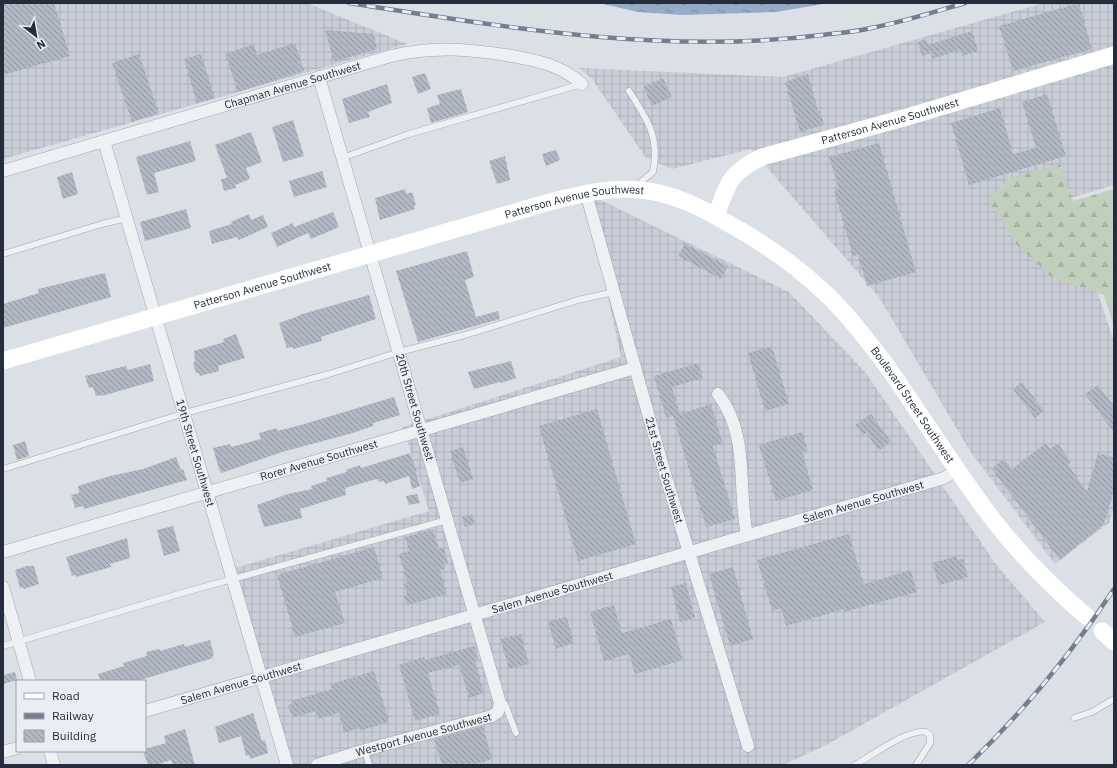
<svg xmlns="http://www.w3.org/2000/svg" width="1117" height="768" font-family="'IBM Plex Sans',sans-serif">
<defs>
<pattern id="industrial-grid" width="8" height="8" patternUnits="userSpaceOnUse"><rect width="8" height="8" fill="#c9ced8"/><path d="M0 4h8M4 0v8" fill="none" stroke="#acb1ba"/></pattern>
<pattern id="forest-firs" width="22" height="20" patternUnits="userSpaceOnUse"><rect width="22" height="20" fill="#c0d0bc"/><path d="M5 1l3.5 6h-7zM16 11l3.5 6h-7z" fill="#a5b3a2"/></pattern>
<pattern id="water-ripples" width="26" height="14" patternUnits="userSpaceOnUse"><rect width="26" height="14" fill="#94acc8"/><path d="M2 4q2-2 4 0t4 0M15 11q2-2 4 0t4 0" fill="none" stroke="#798ca4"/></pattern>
<pattern id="building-back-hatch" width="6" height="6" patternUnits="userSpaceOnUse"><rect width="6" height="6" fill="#b2b8c3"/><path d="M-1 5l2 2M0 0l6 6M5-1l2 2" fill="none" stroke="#9196a0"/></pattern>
</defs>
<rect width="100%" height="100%" fill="#dbdfe6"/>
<path fill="url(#industrial-grid)" d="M3,3H307L407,44L3,159Z
M1044,3H1114V185L1067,199L1114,342V505L1110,522L1055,564L970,451L879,297L751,149L672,169L646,158L592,79L579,68L783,77Z
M586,193L789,292L866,373L995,563L1045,622L826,745L783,765H281L225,571L429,511L403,427L621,357Z"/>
<path fill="url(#forest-firs)" d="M1060,164L1073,201L1114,189V327L1104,295L1053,278L1017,245L988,200L1008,179Z"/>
<path fill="url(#water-ripples)" d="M599,3H829L776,12L682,15L638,12Z"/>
<path fill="url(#building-back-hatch)" d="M3,3H54L70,56L3,75Z
M1079,3L1092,49L1013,71L999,26Z
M325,30L374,34L377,49L334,62Z
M972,31L978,51L962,56L960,50L932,59L931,53L922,56L918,42L926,39L928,45Z
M295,43L304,71L238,92L225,54L254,44L257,55Z
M139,54L159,113L132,122L112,63Z
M201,54L215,98L197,103L184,59Z
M425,73L431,89L418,94L412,77Z
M808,74L818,111H820L824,125L800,132L785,82Z
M663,78L672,97L652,106L643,87Z
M387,84L392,103L368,112L370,117L349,123L342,99Z
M461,89L468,112L431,123L427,108L440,104L437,95Z
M1047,94L1066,156L969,185L951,123L1000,108L1013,154L1036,148L1022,102Z
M293,120L304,156L283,162L272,127Z
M251,132L262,162L246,168L250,179L235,185L236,188L224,191L221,179L227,178L215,145Z
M190,141L196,161L154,173L159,192L147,195L136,157Z
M879,143L916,272L867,286L858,255L853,256L834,190L839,189L829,157Z
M556,150L560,160L546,166L542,154Z
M505,156L510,180L497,184L489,161Z
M322,171L327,187L294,197L289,181Z
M72,172L78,194L63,199L57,177Z
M405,189L406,194L412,192L416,205L414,206L415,209L380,220L375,198Z
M186,209L191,228L145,241L140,222Z
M333,212L339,227L311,239L308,233L277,247L271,233L293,223L294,227Z
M249,214L251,220L263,215L268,227L239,240L237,237L212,244L209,231L232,224L231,222Z
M685,244L728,266L721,279L678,256Z
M467,251L474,277L465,280L476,317L498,311L500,319L418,342L396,271Z
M105,273L111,297L3,328V304L39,293L38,289Z
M369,295L376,319L321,337L322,341L293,349V347L287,348L279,323L299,316V315Z
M236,334L245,358L218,366L219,371L200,376L199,373H196L193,363L195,362L194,351L224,342L223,339Z
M772,346L789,404L765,411L748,353Z
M511,361L516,378L501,383L500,382L474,389L468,372Z
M699,363L703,378L672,387L680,414L711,404L723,444L713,446L735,519L706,527L673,416L679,414L666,418L654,376Z
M150,364L154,381L102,396V395L96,396L93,387L89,388L85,376L126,366L128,370Z
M1022,382L1044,411L1035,418L1013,389Z
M1098,385L1114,406V432L1085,394Z
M394,397L400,415L373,423V426L353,433L282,452L236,468L221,473L219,469L213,448L230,444L231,447L261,439L259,433L277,428V431L301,425Z
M597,409L636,544L578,561L539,426Z
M871,414L891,442L879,450L866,433L863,435L855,425Z
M802,432L808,451L802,452L813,490L776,501L759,445Z
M25,441L29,456L17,460L13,445Z
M1046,443L1050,449L1058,444L1071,462L1068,465L1087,491L1098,453L1114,458V490L1104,524L1060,560L992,469L1004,459L1012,469Z
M463,447L473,479L460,483L450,451Z
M410,453L417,471H416L420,486L412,489L409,476L385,484L384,481L379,482L378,479L373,480L345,488L346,495L300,509L302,518L264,527L257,505L288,494L312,489L311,486L327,481L326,478L347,472L346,470L360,465L361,468Z
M176,457L181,470L183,469L187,480L84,509L83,506L75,508L71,495L79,493L78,486L110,476L143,469Z
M417,494L420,503L409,505L406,496Z
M472,514L475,524L465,527L462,517Z
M173,526L180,551L164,556L157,530Z
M433,529L439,549L444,548L448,563L444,564L445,569L440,570L447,594L407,605L404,595H407L404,583L407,582L399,554L409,551L405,537Z
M849,534L864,584L911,570L917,592L844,612V609L786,626L781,608L772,611L757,560Z
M127,538L130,558L110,564L111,567L76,577V575L72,576L66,557Z
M374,547L383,578L335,592L345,623L295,637L277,575Z
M957,556L958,560L963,559L968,577L939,585L932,563Z
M27,566H34L39,584L24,589L23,587L20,588L15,570Z
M733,567L753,639L730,646L709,574Z
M686,583L695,618L680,622L671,587Z
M614,605L622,633L671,619L683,660L635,674L629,654L604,661L590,612Z
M565,617L567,618L574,643L556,649L548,622Z
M521,634L529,664L509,669L500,639Z
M210,640L214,655L212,656L213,658L137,681H101L98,674L124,666L123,663L147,656L146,652L159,649L160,651L184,644L185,647Z
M474,646L478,659L475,660L484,693L469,698L459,665L428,673L440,714L415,721L399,665L424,657L425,660Z
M374,671L389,722L360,731L359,728L344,733L339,713L318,719L316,711L292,718L288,705L293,704L292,701L332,689L331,684Z
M15,672L17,680L3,684V675Z
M253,713L262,741L265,740L268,753L250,759L249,755L246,756L241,736L219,743L215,727Z
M483,726L492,759L472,765H442L434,739Z
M185,729L195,765H173L171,760L157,765H148L143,751L145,749L166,743L164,736Z"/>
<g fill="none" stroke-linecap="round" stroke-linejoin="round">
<g stroke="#a1a6b0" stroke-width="7">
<path id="lane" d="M629,91C647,119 660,137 653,172L642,181
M342,158L409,134L582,84
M3,254L102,224L127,218
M3,469L185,413L329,374L399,352L465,335L578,300L614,292
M3,646L189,591L447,520
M500,703L505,704L516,733
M1074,718L1092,712L1114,699
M365,750L369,765
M855,765C871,756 909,728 926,732L930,735V743L916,765"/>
</g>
<g stroke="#a1a6b0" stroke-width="13">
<g id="street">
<path id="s1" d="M104,141L287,765"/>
<path id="s2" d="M3,171L391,56C434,46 469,49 512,56C539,61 561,65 582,84"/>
<path id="s3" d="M586,193L665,474L748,746"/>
<path d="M718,394C750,436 737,486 747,535"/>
<path id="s4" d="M3,552L635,368"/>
<path d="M3,587L30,681"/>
<path id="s5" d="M145,711L944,478L958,469"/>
<path d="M50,751L54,765"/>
<path d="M3,752L17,748"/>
<path id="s6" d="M317,765L365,750L492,716L498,712L500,703L319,77"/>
</g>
</g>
<use href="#lane" stroke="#eef0f4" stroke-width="6"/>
<use href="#street" stroke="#eef0f4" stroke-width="12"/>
<g stroke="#fff" stroke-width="17">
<path id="s7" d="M716,216C728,183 729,173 762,157L907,117L1114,55"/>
<path id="s8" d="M3,361L546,203C577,195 607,187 639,190C672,192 704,209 731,225C764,243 795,265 823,291C847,313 867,340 887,366C922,416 954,468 991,517C1019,554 1051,586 1087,617"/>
<path d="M1102,631L1114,642"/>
</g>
<g stroke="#747e90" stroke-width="4.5">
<path id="rail" d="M349,3C505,27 664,55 822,35C838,33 855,32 871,28C903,22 934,12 965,3
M968,765C1023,712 1072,653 1114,589"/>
</g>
<use href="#rail" stroke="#eaeef4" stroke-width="3" stroke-dasharray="9" stroke-linecap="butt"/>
</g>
<g text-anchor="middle" stroke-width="3" stroke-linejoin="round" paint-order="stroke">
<g font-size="11" fill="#252d3c" stroke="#eaeef4">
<text dy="4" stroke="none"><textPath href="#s2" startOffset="302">Chapman Avenue Southwest</textPath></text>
<text dy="4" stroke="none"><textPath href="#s7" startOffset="211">Patterson Avenue Southwest</textPath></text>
<text dy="4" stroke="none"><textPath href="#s8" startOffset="594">Patterson Avenue Southwest</textPath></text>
<text dy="4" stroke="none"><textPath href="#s8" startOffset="270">Patterson Avenue Southwest</textPath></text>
<text dy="4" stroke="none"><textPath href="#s8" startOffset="1018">Boulevard Street Southwest</textPath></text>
<text transform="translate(415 407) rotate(74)" y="4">20th Street Southwest</text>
<text dy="4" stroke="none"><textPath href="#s1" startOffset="325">19th Street Southwest</textPath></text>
<text dy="4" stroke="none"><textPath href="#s4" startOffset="329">Rorer Avenue Southwest</textPath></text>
<text dy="4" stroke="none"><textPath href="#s3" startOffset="288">21st Street Southwest</textPath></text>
<text dy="4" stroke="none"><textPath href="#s5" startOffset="748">Salem Avenue Southwest</textPath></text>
<text dy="4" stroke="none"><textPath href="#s5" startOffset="424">Salem Avenue Southwest</textPath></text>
<text dy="4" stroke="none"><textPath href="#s5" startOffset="100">Salem Avenue Southwest</textPath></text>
<text dy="4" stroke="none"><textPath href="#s6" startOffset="111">Westport Avenue Southwest</textPath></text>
</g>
</g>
<rect width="1117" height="768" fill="none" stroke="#252d3c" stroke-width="8"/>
<rect x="16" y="680" width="130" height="72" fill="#eaeef4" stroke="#9ba1aa"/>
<rect x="24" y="693" width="20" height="6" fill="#ffffff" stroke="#9ba1aa"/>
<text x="52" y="700" font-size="12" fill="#252d3c">Road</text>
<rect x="24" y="713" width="20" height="6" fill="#747e90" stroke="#9ba1aa"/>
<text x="52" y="720" font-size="12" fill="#252d3c">Railway</text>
<rect x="24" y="730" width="20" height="12" fill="url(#building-back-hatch)" stroke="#9ba1aa"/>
<text x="52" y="740" font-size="12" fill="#252d3c">Building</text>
<g transform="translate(36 36) rotate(149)" stroke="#eaeef4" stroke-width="3" paint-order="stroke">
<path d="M0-3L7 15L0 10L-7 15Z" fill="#252d3c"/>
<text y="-6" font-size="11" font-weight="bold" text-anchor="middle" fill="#252d3c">N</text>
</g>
</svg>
